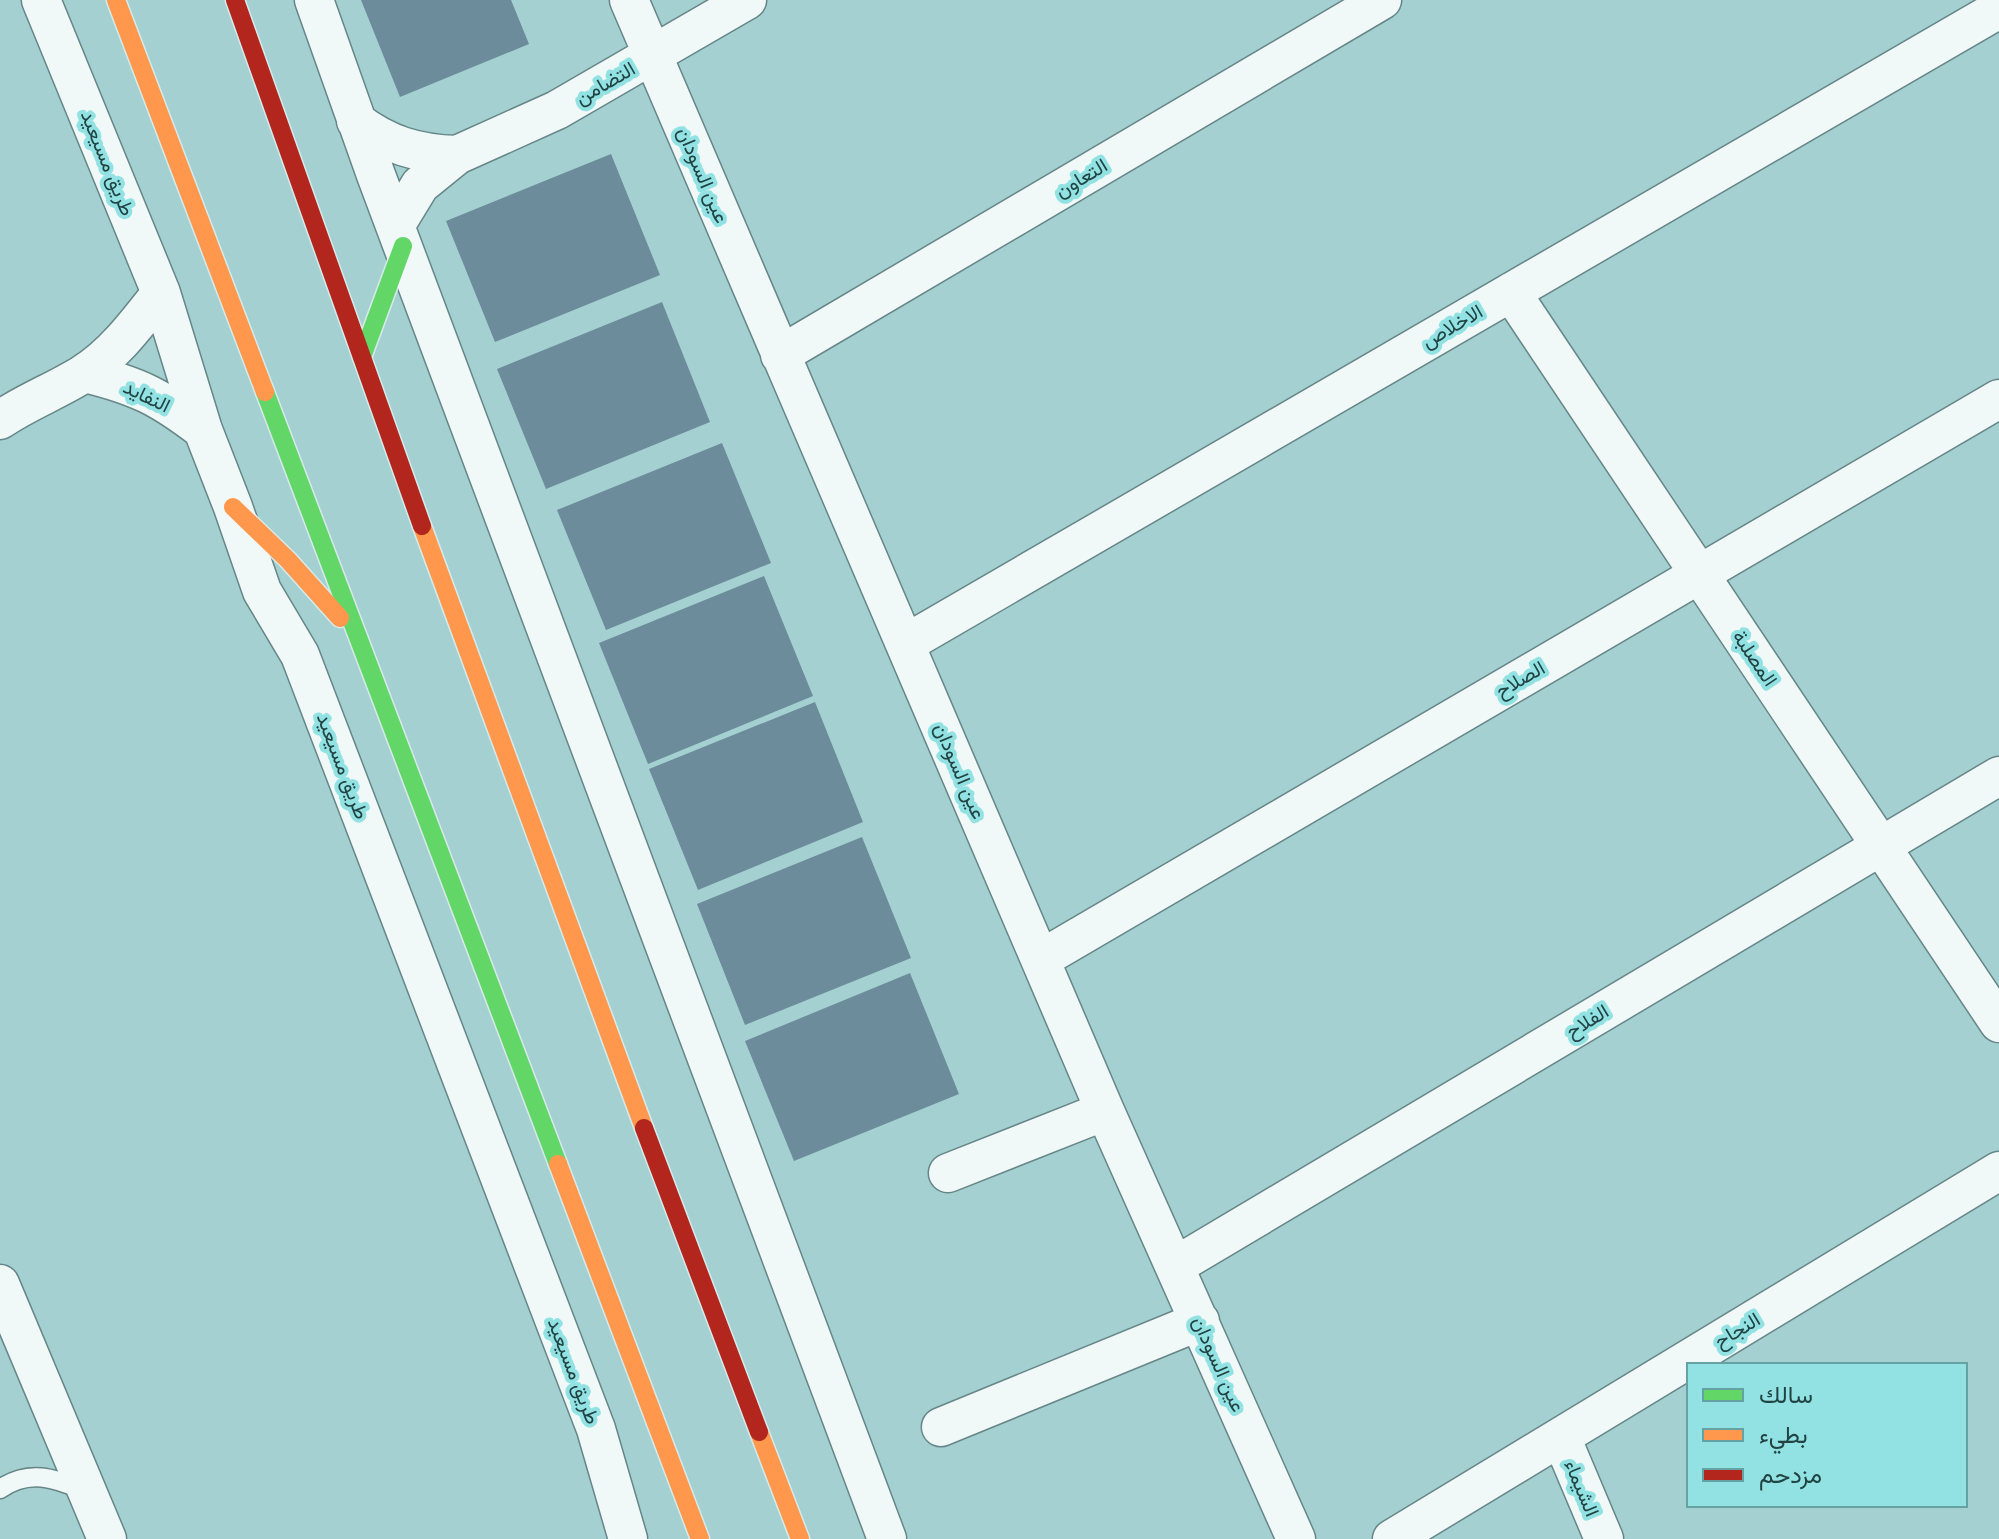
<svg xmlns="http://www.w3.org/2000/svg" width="1999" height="1539" font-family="'Varela Round',Vazirmatn,sans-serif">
<rect width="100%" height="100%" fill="#a4d0d1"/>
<path fill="#6c8c9b" d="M361,0H511L529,44L400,97Z
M611,154L660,275L495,342L446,221Z
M662,302L710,422L546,489L497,369Z
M722,443L771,563L606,630L557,510Z
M764,576L813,696L648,764L599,643Z
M815,702L863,822L698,890L649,769Z
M862,837L911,958L745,1025L697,904Z
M910,973L959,1094L794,1161L745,1041Z"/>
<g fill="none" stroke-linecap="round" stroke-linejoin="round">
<g stroke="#668687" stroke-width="21">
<path id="lane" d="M0,1489C29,1469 54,1478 83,1490"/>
</g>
<g stroke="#668687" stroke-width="41">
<path id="street" d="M41,0L161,293L203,430L233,507L262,591L300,655L596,1429L628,1539
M314,0L376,175L887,1539
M629,0L1105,1111L1296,1539
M356,121C387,145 418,154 457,155
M395,226L420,185L457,155L557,110L747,0
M1511,292L1999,1023
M780,355L1382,0
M85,373C138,386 160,397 203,430
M0,420C26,402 56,391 83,374C114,355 139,321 161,293
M905,644L1999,9
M1041,959L1999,399
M948,1173L1105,1111
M1175,1266L1999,776
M0,1284L107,1539
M941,1427L1200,1321
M1561,1437L1604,1539
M1392,1539L1999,1171"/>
</g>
<g stroke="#d6eaea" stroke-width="21">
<path id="fast" d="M362,357L403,246
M265,392L558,1164"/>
</g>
<g stroke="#d6eaea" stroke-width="21">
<path id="slow" d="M116,0L265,392
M233,507L288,560L340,618
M422,526L644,1128
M558,1164L700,1539
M759,1432L800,1539"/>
</g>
<g stroke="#d6eaea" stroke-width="21">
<path id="jam" d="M235,0L422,526
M644,1128L759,1432"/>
</g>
<use href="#lane" stroke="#f1f8f8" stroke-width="18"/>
<use href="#street" stroke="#f1f8f8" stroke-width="38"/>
<use href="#fast" stroke="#63d668" stroke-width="18"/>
<use href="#slow" stroke="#ff974d" stroke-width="18"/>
<use href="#jam" stroke="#b3261e" stroke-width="18"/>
</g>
<g text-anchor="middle" stroke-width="8" stroke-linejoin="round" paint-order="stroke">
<g font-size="20" fill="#214343" stroke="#92e2e3">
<text transform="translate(605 83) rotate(-30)" y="7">التضامن</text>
<text transform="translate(108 163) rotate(68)" y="7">طريق مسيعيد</text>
<text transform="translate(703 175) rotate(67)" y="7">عين السودان</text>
<text transform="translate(1081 178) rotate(-31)" y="7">التعاون</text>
<text transform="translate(1452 326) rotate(-30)" y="7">الاخلاص</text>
<text transform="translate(147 396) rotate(26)" y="7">النفايد</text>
<text transform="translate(1755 658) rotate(56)" y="7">المصلبة</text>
<text transform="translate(1520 679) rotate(-30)" y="7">الصلاح</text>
<text transform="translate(343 766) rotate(69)" y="7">طريق مسيعيد</text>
<text transform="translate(960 771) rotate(67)" y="7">عين السودان</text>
<text transform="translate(1587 1021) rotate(-31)" y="7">الفلاح</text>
<text transform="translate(1737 1330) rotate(-31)" y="7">النجاح</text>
<text transform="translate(1219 1364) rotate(66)" y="7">عين السودان</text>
<text transform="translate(574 1371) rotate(69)" y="7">طريق مسيعيد</text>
<text transform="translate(1582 1488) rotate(67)" y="7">الشيماء</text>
</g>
</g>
<rect x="1687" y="1363" width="280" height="144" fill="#92e2e3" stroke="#65a2a3" stroke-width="2"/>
<rect x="1703" y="1389" width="40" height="12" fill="#63d668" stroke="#65a2a3" stroke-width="2"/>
<text x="1759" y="1403" font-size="24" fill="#214343">سالك</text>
<rect x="1703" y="1429" width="40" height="12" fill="#ff974d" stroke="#65a2a3" stroke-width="2"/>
<text x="1759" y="1443" font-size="24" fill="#214343">بطيء</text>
<rect x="1703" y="1469" width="40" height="12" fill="#b3261e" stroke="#65a2a3" stroke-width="2"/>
<text x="1759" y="1483" font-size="24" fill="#214343">مزدحم</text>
</svg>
